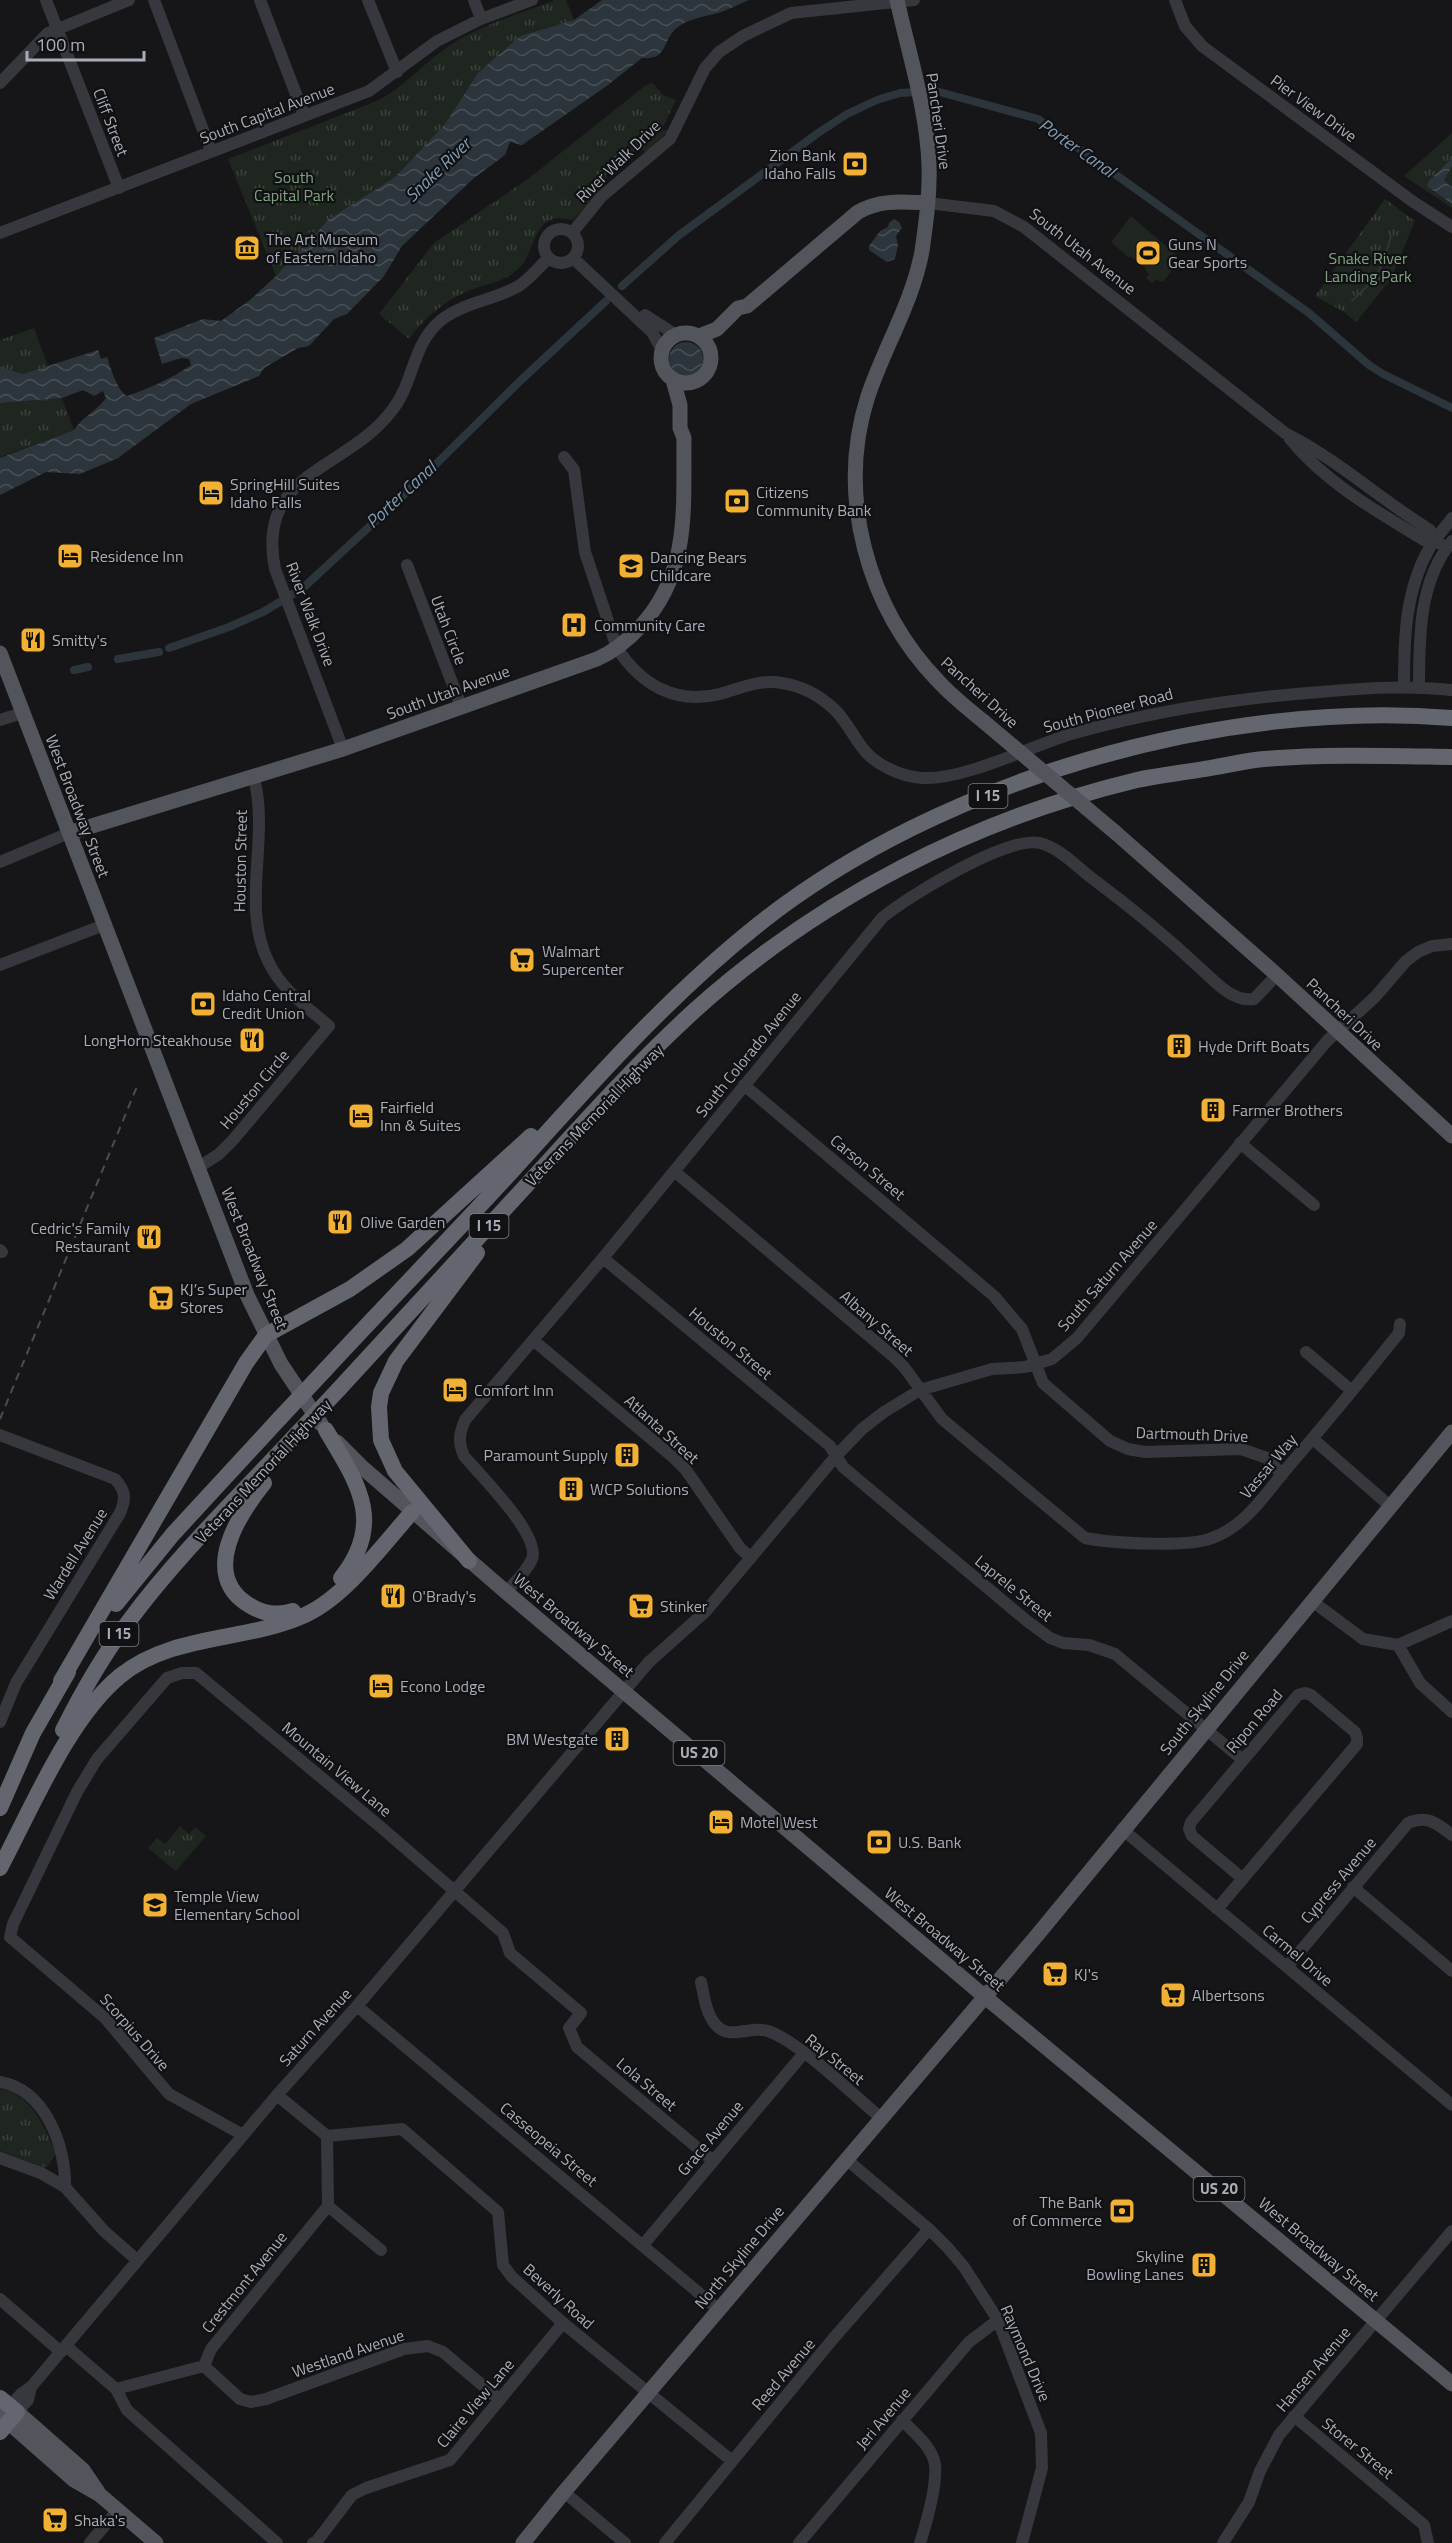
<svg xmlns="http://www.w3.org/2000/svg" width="1452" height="2543" font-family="'Titillium Web',sans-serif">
<defs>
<pattern id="park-tufts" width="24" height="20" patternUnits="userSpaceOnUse" patternTransform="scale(1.5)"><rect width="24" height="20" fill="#1e261f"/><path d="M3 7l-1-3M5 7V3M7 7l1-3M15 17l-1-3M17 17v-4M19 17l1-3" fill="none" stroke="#3c433d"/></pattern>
<pattern id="water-waves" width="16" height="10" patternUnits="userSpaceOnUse" patternTransform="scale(1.5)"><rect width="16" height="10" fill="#2c353c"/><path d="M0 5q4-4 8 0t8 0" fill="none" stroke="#485056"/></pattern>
</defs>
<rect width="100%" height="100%" fill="#161618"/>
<path fill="url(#park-tufts)" d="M555,0H566L574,20L520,36L478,73L445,124L395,177L329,219L276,276L228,159L377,101C405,87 423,63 449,46C480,25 520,14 555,0Z
M653,83L663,95L676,100L662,129L668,131L647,152L639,149L606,175L607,178L598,187L599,191L575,218L571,220C531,209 538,252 517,270C506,280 492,283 479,287C449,297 427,314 409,339L379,314L434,243L528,179L646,85Z
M1452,133V208L1404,176Z
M1385,199L1415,221L1391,279L1356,322L1344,312L1315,296Z
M34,328L48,366L23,374L0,367V340Z
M62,398L74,430L0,457V403Z
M180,1826L189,1834L195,1827L206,1836L176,1871L148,1848L157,1838L165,1844Z
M0,2089C32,2094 45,2128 56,2154L46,2168L0,2151Z"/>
<path fill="#1e261f" d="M1131,216L1180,258L1164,281L1160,282L1156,279L1152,283L1146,278L1149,274L1145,270L1146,268L1130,256L1129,258L1111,242Z"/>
<path fill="url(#water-waves)" d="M602,0H749C739,4 728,10 718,13C704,17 690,18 678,27C661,39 670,60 642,58L608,85L522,145L510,142L505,155L474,178L402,246L384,276L347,314L334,319L309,346L298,348L264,368L259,376L191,404L118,458L80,474L46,472L0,495V458L74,430C83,416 97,411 106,398L103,391L94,396L83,390L62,398L0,403V367L23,374L98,350L101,359L107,357C111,369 117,390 127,396C150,388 171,379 191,365L189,359L181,358L162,364L154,338L203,319L221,321L250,300L276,276L329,219L395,177L445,124L478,73L520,36L574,20Z
M1452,158V166L1444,180L1452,188V204L1427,186L1429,181Z
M894,219L899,222L902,228L896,236L898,245L895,259L887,262L869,250V246L880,231L888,227L889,223Z
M669 359a17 17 0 1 1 34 0a17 17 0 1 1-34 0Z"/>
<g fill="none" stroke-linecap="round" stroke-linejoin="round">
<path stroke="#2c353c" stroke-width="2" d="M1352,301C1380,274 1380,275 1391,236"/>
<path stroke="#2c353c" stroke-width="8" d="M622,286L678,236L818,133L847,114L877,100L900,93L936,91L1038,119L1309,313L1369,365L1383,374L1452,408
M169,648L229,627L263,612L303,588L424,476L519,382L606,301
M118,659L159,652
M74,670L88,667"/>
<path stroke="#37383d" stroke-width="12" d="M46,0L119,188
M154,0L211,151
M260,0L304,115
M368,0L397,72
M474,0L481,19
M1175,0L1185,26L1202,46L1412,201L1452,227
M0,83L48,33L129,0
M928,203L994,211L1024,227L1285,433C1337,459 1380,499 1430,530L1431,537L1446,548
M544 246a17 17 0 1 1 34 0a17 17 0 1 1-34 0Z
M0,233L369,91L437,41L481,19L532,0
M572,233L601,197L670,139L705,68L719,52L743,36L791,13L914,0
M573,258L652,332L662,350
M645,315L676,335
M1290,439C1325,482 1376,511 1424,540L1431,537
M564,457L574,470L585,552L617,648C641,685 676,705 720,694C741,688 760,679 782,683C802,686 819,695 834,709C845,719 852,734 861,746C873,764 901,777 923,778C964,780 1029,747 1071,734C1153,711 1236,698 1321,692C1365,688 1408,685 1452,690
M407,565L461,706
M1404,686C1404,638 1405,590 1430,547C1436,537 1445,528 1452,518
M1419,687C1419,636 1419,581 1452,541
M0,720L22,713
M343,749L275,569C255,470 348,471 393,409C414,382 412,345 440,321C462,303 490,301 515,288C528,282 538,267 549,258
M0,862L69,833
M0,965L104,925
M744,1085L994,1296L1022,1329L1043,1383L1110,1441L1128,1449L1145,1452L1241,1449L1267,1458L1282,1475
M1240,1143L1314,1205
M199,1167L219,1154L233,1140L329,1026C307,1007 282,990 269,963C240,907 270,839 254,778
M674,1171L895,1358L904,1367L942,1419L1085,1538C1111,1543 1188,1548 1212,1538C1246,1526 1266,1493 1288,1467C1326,1423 1363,1378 1399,1333L1400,1324
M0,1250L2,1252
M603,1258L830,1446L843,1467L1027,1621L1050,1638L1063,1643L1089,1645L1115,1654L1243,1760
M533,1340L674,1458L686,1470L740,1548L751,1558
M1306,1352L1352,1391
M0,1435L115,1479C126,1491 126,1499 120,1513L16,1683L0,1722
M1313,1439L1390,1506
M506,1592C515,1582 527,1571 532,1559C541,1535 480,1475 464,1456C458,1442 459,1434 465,1420L603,1258L882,918C908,896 1007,836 1040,843C1059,848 1074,864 1089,876C1128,905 1166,936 1201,969C1216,982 1232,1002 1254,999L1277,975
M1312,1601L1363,1639L1398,1645L1420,1683L1452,1712
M1398,1645L1452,1621
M1122,1829L1452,2105
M1353,1887L1452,1971
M1217,1909L1223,1902L1357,1744V1738L1355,1732L1311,1695L1305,1693L1298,1695L1191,1822L1189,1829L1192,1836L1243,1879
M1287,1967L1408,1823C1427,1815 1437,1823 1452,1835
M701,1982C704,1996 706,2014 716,2025C730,2041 751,2025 768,2031C800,2042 853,2095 881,2118
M357,2006L718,2309
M0,2082C46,2090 66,2147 65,2187L41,2173L0,2158
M277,2095L327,2136L402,2129L498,2212L503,2265L512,2277L563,2323L732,2461
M243,2135L169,2094L105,2018L10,1937L13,1924L77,1792L97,1759L167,1678L182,1673H196L383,1829L503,1933L510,1953L581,2013L569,2028L577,2047L712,2160
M846,2159L929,2229L948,2248L964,2267L998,2320L1041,2433L1042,2468L1022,2543
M65,2187L104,2231L137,2260
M328,2206L381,2250
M643,2245L804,2053
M0,2299L61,2352
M66,2346L116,2389L127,2410L277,2543
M204,2366L240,2399L251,2402L266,2399L404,2349L428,2346L443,2352L500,2400
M204,2366L211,2349L328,2206L327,2136
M116,2389L204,2366
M10,2406L21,2394L31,2387L277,2095L357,2006L625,1690L649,1662L706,1611L836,1456L862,1429L884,1412L920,1390L992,1369L1025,1367L1052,1359L1077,1338L1327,1041L1375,997L1406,961L1418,952L1432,946L1452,944
M17,2412L28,2400L31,2387
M1294,2416L1424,2525L1428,2543
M902,2420C913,2432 933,2447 935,2465C937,2485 926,2524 920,2543
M564,2492L625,2543
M90,2543L118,2510
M313,2543L317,2541L352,2495L366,2488L450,2460L563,2323
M665,2543L832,2340L929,2229
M799,2543L969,2342L998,2320
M1223,2543L1249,2502L1260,2471L1279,2435L1452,2231"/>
<path stroke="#53555c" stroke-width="15" d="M897,0C909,55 927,109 929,165C930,194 926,223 922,251C913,301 884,348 868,396C836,495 867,608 939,682C952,696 968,709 983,721
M661 358a25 25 0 1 1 50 0a25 25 0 1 1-50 0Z
M699,336L717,329L738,308L747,306L858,212C881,199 903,202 928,203
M0,653L247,1295L281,1364L321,1424
M69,833L343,749L597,659C615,651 628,640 641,626C691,571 683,507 684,438L680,428V405L673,380
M1116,833L1277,975L1452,1136
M337,1442L363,1468L506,1592L984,1996L1452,2384
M17,2412L83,2470L98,2492
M0,2415L74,2480L100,2495L156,2543
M523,2543L564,2492L1034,1939L1452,1432"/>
<path stroke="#63666e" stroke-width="16" d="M325,1370C387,1303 451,1238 512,1171C591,1084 667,997 759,924C940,780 1222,699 1452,718
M339,1389C405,1318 470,1247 535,1176C586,1120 638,1062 694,1011C819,898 974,819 1137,780C1159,775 1182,773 1204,769C1224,766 1243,761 1264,759C1326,754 1389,756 1452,757
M326,1430C357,1482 386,1522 341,1578
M264,1483C239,1514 199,1575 249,1605C263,1614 277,1616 293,1611
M469,1561L395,1471L381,1440L379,1407L381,1393L396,1361L477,1253
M116,1604L173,1534L280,1418
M61,1681L246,1363L266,1335L350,1289L407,1249L531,1136
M63,1730C82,1692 103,1655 129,1621C177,1556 238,1497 293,1438
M0,1808L33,1733L68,1672
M0,1868C32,1808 68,1719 120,1676C173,1633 246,1642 305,1615C345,1597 383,1545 412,1512
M0,2398L17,2412L0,2432"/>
<path stroke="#4a4c52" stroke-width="2" stroke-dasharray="8 6" stroke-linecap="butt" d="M0,1419L138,1084"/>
<path stroke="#53555c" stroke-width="15" d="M983,721L1116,833"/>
<path stroke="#63666e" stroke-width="16" d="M280,1418L325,1370
M293,1438L339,1389"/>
</g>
<defs>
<g id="bank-square" transform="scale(1.35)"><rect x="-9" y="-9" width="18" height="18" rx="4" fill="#f2b134" stroke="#111113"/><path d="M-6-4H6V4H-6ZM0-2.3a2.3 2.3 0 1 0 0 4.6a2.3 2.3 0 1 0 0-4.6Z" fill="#111"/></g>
<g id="museum-square" transform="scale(1.35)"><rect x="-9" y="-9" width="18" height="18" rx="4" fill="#f2b134" stroke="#111113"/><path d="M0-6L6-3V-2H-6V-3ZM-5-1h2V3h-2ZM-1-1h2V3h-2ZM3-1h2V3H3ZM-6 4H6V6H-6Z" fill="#111"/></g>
<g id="stadium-square" transform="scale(1.35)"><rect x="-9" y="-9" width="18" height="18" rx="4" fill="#f2b134" stroke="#111113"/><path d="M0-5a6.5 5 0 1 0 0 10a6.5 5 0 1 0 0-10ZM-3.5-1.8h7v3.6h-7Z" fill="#111"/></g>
<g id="hotel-square" transform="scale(1.35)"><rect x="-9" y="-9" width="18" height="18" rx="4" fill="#f2b134" stroke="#111113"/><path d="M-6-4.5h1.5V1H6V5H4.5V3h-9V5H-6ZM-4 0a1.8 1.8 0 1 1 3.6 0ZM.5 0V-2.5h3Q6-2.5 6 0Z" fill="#111"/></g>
<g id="school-square" transform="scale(1.35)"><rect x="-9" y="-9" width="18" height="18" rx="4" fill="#f2b134" stroke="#111113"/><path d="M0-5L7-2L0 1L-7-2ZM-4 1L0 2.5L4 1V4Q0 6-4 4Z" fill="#111"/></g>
<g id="hospital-square" transform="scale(1.35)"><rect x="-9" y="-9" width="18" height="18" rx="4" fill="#f2b134" stroke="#111113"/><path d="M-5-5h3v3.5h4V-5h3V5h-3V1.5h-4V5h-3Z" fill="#111"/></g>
<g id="restaurant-square" transform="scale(1.35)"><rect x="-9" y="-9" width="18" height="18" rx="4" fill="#f2b134" stroke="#111113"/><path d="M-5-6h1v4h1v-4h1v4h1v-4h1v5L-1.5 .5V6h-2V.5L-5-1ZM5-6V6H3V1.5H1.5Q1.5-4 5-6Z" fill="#111"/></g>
<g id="supermarket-square" transform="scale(1.35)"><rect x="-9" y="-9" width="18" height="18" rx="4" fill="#f2b134" stroke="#111113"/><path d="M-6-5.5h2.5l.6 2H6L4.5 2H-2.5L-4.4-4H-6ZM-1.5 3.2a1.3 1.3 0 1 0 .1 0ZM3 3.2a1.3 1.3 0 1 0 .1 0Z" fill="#111"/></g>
<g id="building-square" transform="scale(1.35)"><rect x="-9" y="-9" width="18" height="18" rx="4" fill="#f2b134" stroke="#111113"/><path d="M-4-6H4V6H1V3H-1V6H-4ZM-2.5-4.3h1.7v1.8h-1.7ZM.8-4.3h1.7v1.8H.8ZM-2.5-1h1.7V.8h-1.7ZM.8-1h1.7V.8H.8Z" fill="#111"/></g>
</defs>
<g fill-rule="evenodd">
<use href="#bank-square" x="855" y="164"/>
<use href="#museum-square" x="247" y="248"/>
<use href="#stadium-square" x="1148" y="253"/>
<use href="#hotel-square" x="211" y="493"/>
<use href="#bank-square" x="737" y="501"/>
<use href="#hotel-square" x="70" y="556"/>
<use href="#school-square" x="631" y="566"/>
<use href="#hospital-square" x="574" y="625"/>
<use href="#restaurant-square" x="33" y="640"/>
<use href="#supermarket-square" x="522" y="960"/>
<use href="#bank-square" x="203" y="1004"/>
<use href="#restaurant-square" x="252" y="1040"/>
<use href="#building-square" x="1179" y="1046"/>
<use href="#building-square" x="1213" y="1110"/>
<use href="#hotel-square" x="361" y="1116"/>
<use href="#restaurant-square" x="340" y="1222"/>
<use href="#restaurant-square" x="149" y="1237"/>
<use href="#supermarket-square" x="161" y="1298"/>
<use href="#hotel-square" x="455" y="1390"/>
<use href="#building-square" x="627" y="1455"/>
<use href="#building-square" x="571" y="1489"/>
<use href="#restaurant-square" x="393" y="1596"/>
<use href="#supermarket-square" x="641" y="1606"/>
<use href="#hotel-square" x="381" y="1686"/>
<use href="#building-square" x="617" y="1739"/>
<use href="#hotel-square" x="721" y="1822"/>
<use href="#bank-square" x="879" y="1842"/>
<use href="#school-square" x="155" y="1905"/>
<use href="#supermarket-square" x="1055" y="1974"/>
<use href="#supermarket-square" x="1173" y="1995"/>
<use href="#bank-square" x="1122" y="2211"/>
<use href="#building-square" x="1204" y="2265"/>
<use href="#supermarket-square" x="55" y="2520"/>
</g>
<g text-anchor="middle" stroke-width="4.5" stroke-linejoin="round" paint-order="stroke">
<g fill="#111113" stroke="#7b7e86" stroke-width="1.5">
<rect x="968.5" y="784" width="39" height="24" rx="4.5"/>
<rect x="469.5" y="1214" width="39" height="24" rx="4.5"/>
<rect x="99.5" y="1622" width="39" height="24" rx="4.5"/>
<rect x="673.5" y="1741" width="51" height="24" rx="4.5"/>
<rect x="1193.5" y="2177" width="51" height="24" rx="4.5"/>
</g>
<g font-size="15" font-weight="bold" fill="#a8adb8">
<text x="988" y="801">I 15</text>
<text x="489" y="1231">I 15</text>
<text x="119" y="1639">I 15</text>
<text x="699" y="1758">US 20</text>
<text x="1219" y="2194">US 20</text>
</g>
<g font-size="16" fill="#a8adb8" stroke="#111113">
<text transform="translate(1314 108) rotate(36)" y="6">Pier View Drive</text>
<text transform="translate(267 113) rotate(-21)" y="6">South Capital Avenue</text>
<text transform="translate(939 121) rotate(82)" y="6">Pancheri Drive</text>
<text transform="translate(111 122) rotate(69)" y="6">Cliff Street</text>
<text transform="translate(618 161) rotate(-44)" y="6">River Walk Drive</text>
<text transform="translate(1083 251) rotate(38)" y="6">South Utah Avenue</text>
<text transform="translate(311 614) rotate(69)" y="6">River Walk Drive</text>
<text transform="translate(449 630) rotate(69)" y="6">Utah Circle</text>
<text transform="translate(448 692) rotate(-20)" y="6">South Utah Avenue</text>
<text transform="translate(980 692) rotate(42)" y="6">Pancheri Drive</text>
<text transform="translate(1108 710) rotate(-15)" y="6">South Pioneer Road</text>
<text transform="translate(78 806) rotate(69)" y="6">West Broadway Street</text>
<text transform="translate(240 861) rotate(-89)" y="6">Houston Street</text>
<text transform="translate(1345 1014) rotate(43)" y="6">Pancheri Drive</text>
<text transform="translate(748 1054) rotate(-51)" y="6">South Colorado Avenue</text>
<text transform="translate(254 1089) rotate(-50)" y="6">Houston Circle</text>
<text transform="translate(594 1115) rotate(-46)" y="6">Veterans Memorial Highway</text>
<text transform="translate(868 1167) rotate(40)" y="6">Carson Street</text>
<text transform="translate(255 1258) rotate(68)" y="6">West Broadway Street</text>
<text transform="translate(1107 1275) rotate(-49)" y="6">South Saturn Avenue</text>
<text transform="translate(877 1323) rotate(41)" y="6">Albany Street</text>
<text transform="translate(731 1343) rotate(40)" y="6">Houston Street</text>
<text transform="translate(662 1429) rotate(42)" y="6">Atlanta Street</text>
<text transform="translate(1192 1434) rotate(2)" y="6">Dartmouth Drive</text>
<text transform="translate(1268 1466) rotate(-50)" y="6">Vassar Way</text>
<text transform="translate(263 1471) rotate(-47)" y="6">Veterans Memorial Highway</text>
<text transform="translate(75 1554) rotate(-58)" y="6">Wardell Avenue</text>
<text transform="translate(1014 1588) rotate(39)" y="6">Laprele Street</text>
<text transform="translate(574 1625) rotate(40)" y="6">West Broadway Street</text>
<text transform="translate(1204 1702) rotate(-51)" y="6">South Skyline Drive</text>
<text transform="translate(1254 1721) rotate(-50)" y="6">Ripon Road</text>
<text transform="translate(337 1769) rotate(40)" y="6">Mountain View Lane</text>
<text transform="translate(1338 1880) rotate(-50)" y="6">Cypress Avenue</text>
<text transform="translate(945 1939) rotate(40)" y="6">West Broadway Street</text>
<text transform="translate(1298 1955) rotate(40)" y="6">Carmel Drive</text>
<text transform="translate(315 2027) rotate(-48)" y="6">Saturn Avenue</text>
<text transform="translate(135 2032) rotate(49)" y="6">Scorpius Drive</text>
<text transform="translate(835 2059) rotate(39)" y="6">Ray Street</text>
<text transform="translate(647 2084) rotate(40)" y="6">Lola Street</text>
<text transform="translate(710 2138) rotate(-50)" y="6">Grace Avenue</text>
<text transform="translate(549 2144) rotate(40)" y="6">Casseopeia Street</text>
<text transform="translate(1319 2249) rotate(40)" y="6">West Broadway Street</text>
<text transform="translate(739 2257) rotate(-50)" y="6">North Skyline Drive</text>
<text transform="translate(244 2282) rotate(-51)" y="6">Crestmont Avenue</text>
<text transform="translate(559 2296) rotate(42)" y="6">Beverly Road</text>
<text transform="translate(348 2353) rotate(-19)" y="6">Westland Avenue</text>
<text transform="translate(1026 2353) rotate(67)" y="6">Raymond Drive</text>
<text transform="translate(1313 2369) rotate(-50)" y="6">Hansen Avenue</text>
<text transform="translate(783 2374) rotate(-50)" y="6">Reed Avenue</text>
<text transform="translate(475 2403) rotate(-50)" y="6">Claire View Lane</text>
<text transform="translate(883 2418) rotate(-50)" y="6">Jeri Avenue</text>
<text transform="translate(1358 2448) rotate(39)" y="6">Storer Street</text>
</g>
<g font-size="16" fill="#a8adb8" stroke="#111113" text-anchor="start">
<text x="836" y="161" text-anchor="end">Zion Bank<tspan x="836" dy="18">Idaho Falls</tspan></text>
<text x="266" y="245">The Art Museum<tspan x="266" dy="18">of Eastern Idaho</tspan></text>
<text x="1168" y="250">Guns N<tspan x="1168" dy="18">Gear Sports</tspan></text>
<text x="230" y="490">SpringHill Suites<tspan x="230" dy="18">Idaho Falls</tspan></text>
<text x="756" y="498">Citizens<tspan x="756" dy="18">Community Bank</tspan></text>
<text x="90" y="562">Residence Inn</text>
<text x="650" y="563">Dancing Bears<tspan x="650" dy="18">Childcare</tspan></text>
<text x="594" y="631">Community Care</text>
<text x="52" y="646">Smitty's</text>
<text x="542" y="957">Walmart<tspan x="542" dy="18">Supercenter</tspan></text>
<text x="222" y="1001">Idaho Central<tspan x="222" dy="18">Credit Union</tspan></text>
<text x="232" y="1046" text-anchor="end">LongHorn Steakhouse</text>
<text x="1198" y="1052">Hyde Drift Boats</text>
<text x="380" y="1113">Fairfield<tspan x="380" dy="18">Inn &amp; Suites</tspan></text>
<text x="1232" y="1116">Farmer Brothers</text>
<text x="360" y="1228">Olive Garden</text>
<text x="130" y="1234" text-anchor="end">Cedric's Family<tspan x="130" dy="18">Restaurant</tspan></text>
<text x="180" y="1295">KJ’s Super<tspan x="180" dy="18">Stores</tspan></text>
<text x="474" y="1396">Comfort Inn</text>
<text x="608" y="1461" text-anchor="end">Paramount Supply</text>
<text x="590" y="1495">WCP Solutions</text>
<text x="412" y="1602">O'Brady's</text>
<text x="660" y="1612">Stinker</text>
<text x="400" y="1692">Econo Lodge</text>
<text x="598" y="1745" text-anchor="end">BM Westgate</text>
<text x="740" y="1828">Motel West</text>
<text x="898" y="1848">U.S. Bank</text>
<text x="174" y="1902">Temple View<tspan x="174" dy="18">Elementary School</tspan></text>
<text x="1074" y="1980">KJ's</text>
<text x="1192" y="2001">Albertsons</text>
<text x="1102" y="2208" text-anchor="end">The Bank<tspan x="1102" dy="18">of Commerce</tspan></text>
<text x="1184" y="2262" text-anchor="end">Skyline<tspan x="1184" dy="18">Bowling Lanes</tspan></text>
<text x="74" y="2526">Shaka's</text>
</g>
<g font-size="16" fill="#7fa381" stroke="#111113">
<text x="294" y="183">South<tspan x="294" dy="18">Capital Park</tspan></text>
<text x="1368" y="264">Snake River<tspan x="1368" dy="18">Landing Park</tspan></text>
</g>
<g font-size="18" font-style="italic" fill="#7f9bb3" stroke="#111113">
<text transform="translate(1077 148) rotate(35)" y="6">Porter Canal</text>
<text transform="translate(438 170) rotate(-44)" y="6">Snake River</text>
<text transform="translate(401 495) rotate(-43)" y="6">Porter Canal</text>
</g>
</g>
<path d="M27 51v9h117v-9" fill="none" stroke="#a8adb8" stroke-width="3"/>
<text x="36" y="51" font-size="18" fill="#a8adb8" stroke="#111113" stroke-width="4.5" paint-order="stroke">100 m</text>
</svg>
